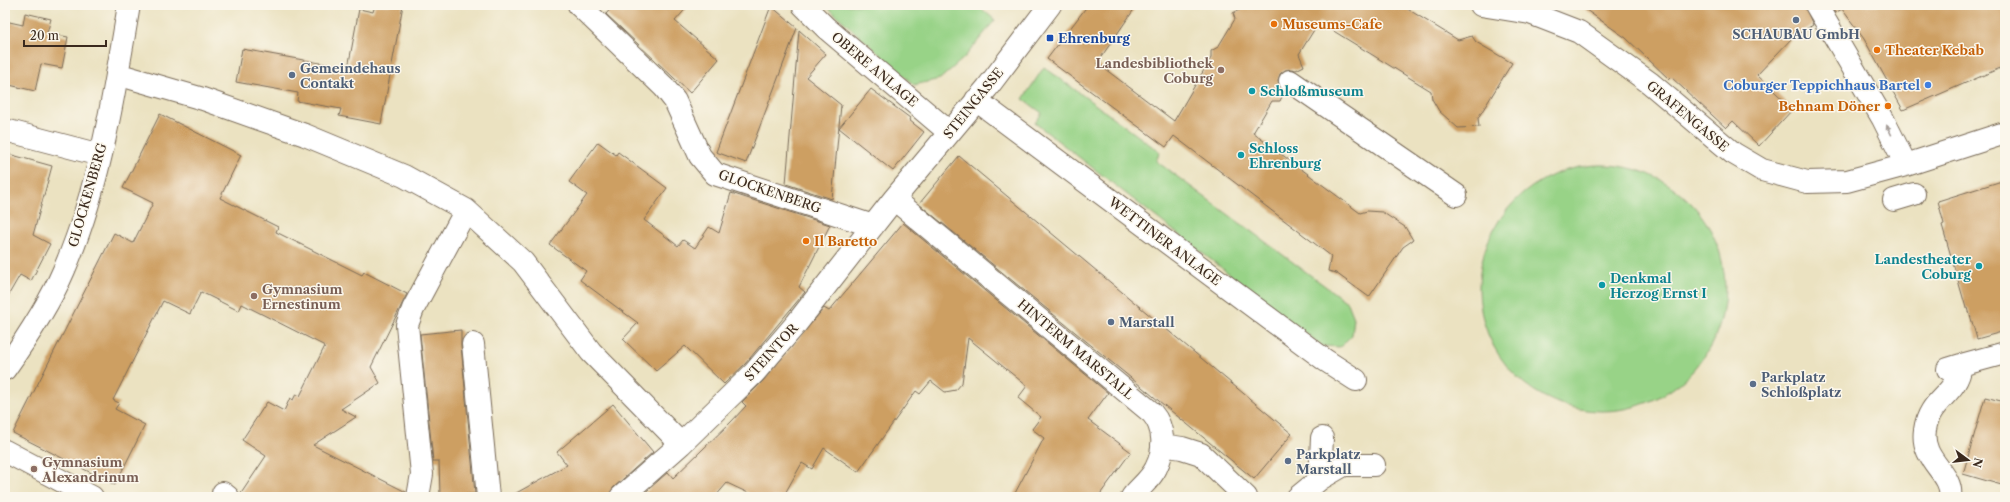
<svg xmlns="http://www.w3.org/2000/svg" width="2010" height="502" font-family="'Libre Caslon Text',serif">
<rect width="100%" height="100%" fill="#fbf7ec"/>
<filter id="ink" filterUnits="userSpaceOnUse"><feTurbulence type="fractalNoise" baseFrequency=".025" numOctaves="2"/><feDisplacementMap in="SourceGraphic" scale="8" xChannelSelector="R" yChannelSelector="G"/><feConvolveMatrix kernelMatrix="1 2 1 2 8 2 1 2 1" color-interpolation-filters="sRGB"/></filter>
<filter id="wash" filterUnits="userSpaceOnUse"><feTurbulence type="fractalNoise" baseFrequency=".012" numOctaves="4" result="noise"/><feDisplacementMap in="SourceGraphic" scale="16" xChannelSelector="R" yChannelSelector="G"/><feGaussianBlur stdDeviation="0.9" result="paint"/><feColorMatrix in="noise" values="0 0 0 0 0 0 0 0 0 0 0 0 0 0 0 0 0 1.4 0 .05"/><feComposite in="paint" operator="in"/></filter>
<g filter="url(#wash)">
<rect width="100%" height="100%" fill="#ebe2c1"/>
<path fill="#98d387" stroke="#6a7e52" d="M825,5H977L995,20L965,57L940,79L914,85Z
M1044,67L1160,152L1156,161L1348,303L1354,318L1352,335L1340,347L1322,346L1035,123L1042,113L1023,99Z
M1479 288a123 123 0 1 1 246 0a123 123 0 1 1-246 0Z"/>
<g id="blocks">
<path fill="#cd9f62" d="M375,5H403L381,124L339,116L341,109L297,101L298,93L236,82L242,49L348,68L359,9L373,12Z
M614,5H689L675,21L719,59L690,93L606,14Z
M1088,5H1137L1097,63L1174,121L1211,58V51L1218,47L1235,19L1233,13L1241,9L1243,5H1401L1458,40L1472,36L1476,42L1512,63L1478,118L1479,127L1458,128L1439,111L1432,99L1431,91L1319,22L1299,54L1304,66L1296,70L1291,69L1285,70L1280,74L1278,80L1279,86L1284,92L1280,101H1272L1253,133L1360,213L1367,211L1382,212L1405,227L1413,240L1403,247L1369,297L1336,273L1328,271L1331,256L1174,136L1166,147L1047,59Z
M1579,5H1804L1813,25L1793,37L1757,75L1793,109L1759,146L1733,121L1726,128L1671,77L1669,79L1626,38Z
M1830,5H2005V66L1903,110L1864,39L1842,9L1835,13Z
M771,6L797,28L746,163L716,152Z
M25,13L51,19L47,33L68,37L62,68L41,64L35,91L5,84V21L23,25Z
M799,30L826,54L806,77L841,105L832,199L786,184Z
M871,89L910,118L909,120L924,132L893,171L839,128Z
M160,114L241,155L220,198L278,227L276,232L362,275L364,272L407,294L371,367L380,383L341,409L356,417L313,445L406,492V497H240V495L266,456L242,440L267,402L284,411L290,398L293,400L296,394L300,396L325,346L242,304L239,311L201,292L190,314L163,301L113,400L119,403L115,409L145,425L115,485L13,433L114,233L133,243L153,203L123,188Z
M598,142L616,155L618,152L667,188L644,220L678,246L683,240L695,248L709,227L719,233L731,193L830,225L799,287L805,292L745,364L724,384L685,346L656,371L623,339L638,323L580,280L586,271L550,245L587,195L569,182Z
M5,153L52,166L33,235L50,244L31,281L20,275L5,301Z
M959,156L1292,434L1254,479L919,204Z
M2005,180V331L1977,339L1968,308H1966L1942,225L1944,224L1938,201Z
M903,223L1108,393L1088,420L1131,452L1098,497H1013L1044,438L1032,429L1041,417L1018,398L1027,386L968,338L962,383L956,390L945,392L931,381L920,394L916,391L858,472L824,448L812,469L802,463L783,497H757L727,483L715,497H640L668,472L673,478L731,422L746,406L742,402L763,381L824,308L829,311Z
M461,330V345L475,494L440,495L439,461H433L420,334Z
M1985,397L2005,402V486L1963,474Z
M613,404L653,452L613,488L609,497H509L567,465L557,452Z"/>
</g>
</g>
<g filter="url(#ink)">
<use href="#blocks" fill-opacity="0" stroke="#796a57" stroke-width="1"/>
<g fill="none" stroke-linecap="round" stroke-linejoin="round">
<g stroke="#796a57" stroke-width="24">
<path id="minor" d="M579,5L664,87L675,101L700,156L715,174L873,226
M803,5L826,28L949,132
M1481,5L1530,13L1579,32L1650,83L1733,153L1762,170L1807,182L1847,181L1906,165L2005,133
M1816,5L1883,119L1906,165
M117,74L203,99L305,135L404,176L466,210L523,262L591,352L681,444
M1290,81L1456,195
M976,100L1325,360L1356,380
M5,130L100,155
M894,199L1152,413C1165,428 1165,450 1156,468C1151,479 1139,488 1132,497
M1894,200L1914,194
M473,344L488,497
M1961,365L2005,353
M5,369C27,338 49,305 64,270C100,187 114,94 129,5
M1948,369L1961,365C1957,396 1929,398 1925,430C1920,461 1954,473 1950,497
M1162,445L1182,448L1201,454L1246,497
M5,451L92,497
M1320,479L1322,438
M223,493L228,497
M418,497L422,474L407,325L413,309L466,210
M621,497L681,444L754,373L796,324L894,199L987,88L1050,5
M1298,497L1320,479L1344,465H1374"/>
</g>
<use href="#minor" stroke="#fff" stroke-width="22"/>
</g>
<defs><path id="oneway-solid" d="M-6-.8H1V-3.2L6.5 0L1 3.2V.8H-6Z"/></defs>
<use fill="#a79f9a" href="#oneway-solid" transform="translate(1889 130) rotate(-117)"/>
</g>
<g fill="#5c6f8a" stroke="#fbf7ec" stroke-width="1.5">
<circle cx="1796" cy="20" r="4"/>
<circle cx="292" cy="75" r="4"/>
<circle cx="1111" cy="322" r="4"/>
<circle cx="1753" cy="384" r="4"/>
<circle cx="1288" cy="461" r="4"/>
</g>
<g fill="#e8710a" stroke="#fbf7ec" stroke-width="1.5">
<circle cx="1274" cy="24" r="4"/>
<circle cx="1877" cy="50" r="4"/>
<circle cx="1888" cy="106" r="4"/>
<circle cx="806" cy="241" r="4"/>
</g>
<rect fill="#1a4fb4" stroke="#fbf7ec" stroke-width="1.5" x="1046" y="34" width="8" height="8" rx="2"/>
<g fill="#8d6e63" stroke="#fbf7ec" stroke-width="1.5">
<circle cx="1221" cy="70" r="4"/>
<circle cx="254" cy="296" r="4"/>
<circle cx="34" cy="469" r="4"/>
</g>
<circle fill="#3f7fe0" stroke="#fbf7ec" stroke-width="1.5" cx="1928" cy="85" r="4"/>
<g fill="#0f9aa8" stroke="#fbf7ec" stroke-width="1.5">
<circle cx="1252" cy="91" r="4"/>
<circle cx="1241" cy="155" r="4"/>
<circle cx="1979" cy="266" r="4"/>
<circle cx="1602" cy="285" r="4"/>
</g>
<g text-anchor="middle" stroke-width="3" stroke-linejoin="round" paint-order="stroke">
<g font-size="13" font-weight="bold" fill="#c56008" stroke="#fbf7ec" text-anchor="start">
<text x="1282" y="29">Museums-Cafe</text>
<text x="1885" y="55">Theater Kebab</text>
<text x="1880" y="111" text-anchor="end">Behnam Döner</text>
<text x="814" y="246">Il Baretto</text>
</g>
<g font-size="13" font-weight="bold" fill="#4e5e75" stroke="#fbf7ec" text-anchor="start">
<text x="1796" y="39" text-anchor="middle">SCHAUBAU GmbH</text>
<text x="300" y="73">Gemeindehaus<tspan x="300" dy="15">Contakt</tspan></text>
<text x="1119" y="327">Marstall</text>
<text x="1761" y="382">Parkplatz<tspan x="1761" dy="15">Schloßplatz</tspan></text>
<text x="1296" y="459">Parkplatz<tspan x="1296" dy="15">Marstall</tspan></text>
</g>
<g font-size="13" font-weight="bold" fill="#164399" stroke="#fbf7ec" text-anchor="start">
<text x="1058" y="43">Ehrenburg</text>
</g>
<g font-size="13" font-weight="bold" fill="#785e54" stroke="#fbf7ec" text-anchor="start">
<text x="1213" y="68" text-anchor="end">Landesbibliothek<tspan x="1213" dy="15">Coburg</tspan></text>
<text x="262" y="294">Gymnasium<tspan x="262" dy="15">Ernestinum</tspan></text>
<text x="42" y="467">Gymnasium<tspan x="42" dy="15">Alexandrinum</tspan></text>
</g>
<g font-size="13" fill="#3b2a1e" stroke="#fbf7ec">
<text transform="translate(875 69) rotate(40)" y="5">OBERE ANLAGE</text>
<text transform="translate(973 103) rotate(-51)" y="5">STEINGASSE</text>
<text transform="translate(1688 116) rotate(40)" y="5">GRAFENGASSE</text>
<text transform="translate(770 191) rotate(19)" y="5">GLOCKENBERG</text>
<text transform="translate(87 195) rotate(-74)" y="5">GLOCKENBERG</text>
<text transform="translate(1165 241) rotate(37)" y="5">WETTINER ANLAGE</text>
<text transform="translate(1076 349) rotate(40)" y="5">HINTERM MARSTALL</text>
<text transform="translate(771 352) rotate(-48)" y="5">STEINTOR</text>
</g>
<g font-size="13" font-weight="bold" fill="#366cbe" stroke="#fbf7ec" text-anchor="end">
<text x="1920" y="90">Coburger Teppichhaus Bartel</text>
</g>
<g font-size="13" font-weight="bold" fill="#0d838f" stroke="#fbf7ec" text-anchor="start">
<text x="1260" y="96">Schloßmuseum</text>
<text x="1249" y="153">Schloss<tspan x="1249" dy="15">Ehrenburg</tspan></text>
<text x="1971" y="264" text-anchor="end">Landestheater<tspan x="1971" dy="15">Coburg</tspan></text>
<text x="1610" y="283">Denkmal<tspan x="1610" dy="15">Herzog Ernst I</tspan></text>
</g>
</g>
<rect width="2010" height="502" fill="none" stroke="#fbf7ec" stroke-width="20"/>
<g transform="translate(1968 460) rotate(105)" stroke="#fbf7ec" stroke-width="3" paint-order="stroke">
<path d="M0-3L7 15L0 10L-7 15Z" fill="#3b2a1e"/>
<text y="-6" font-size="11" font-weight="bold" text-anchor="middle" fill="#3b2a1e">N</text>
</g>
<path d="M24 40v6h82v-6" fill="none" stroke="#3b2a1e" stroke-width="2"/>
<text x="30" y="40" font-size="12" fill="#3b2a1e" stroke="#fbf7ec" stroke-width="3" paint-order="stroke">20 m</text>
</svg>
